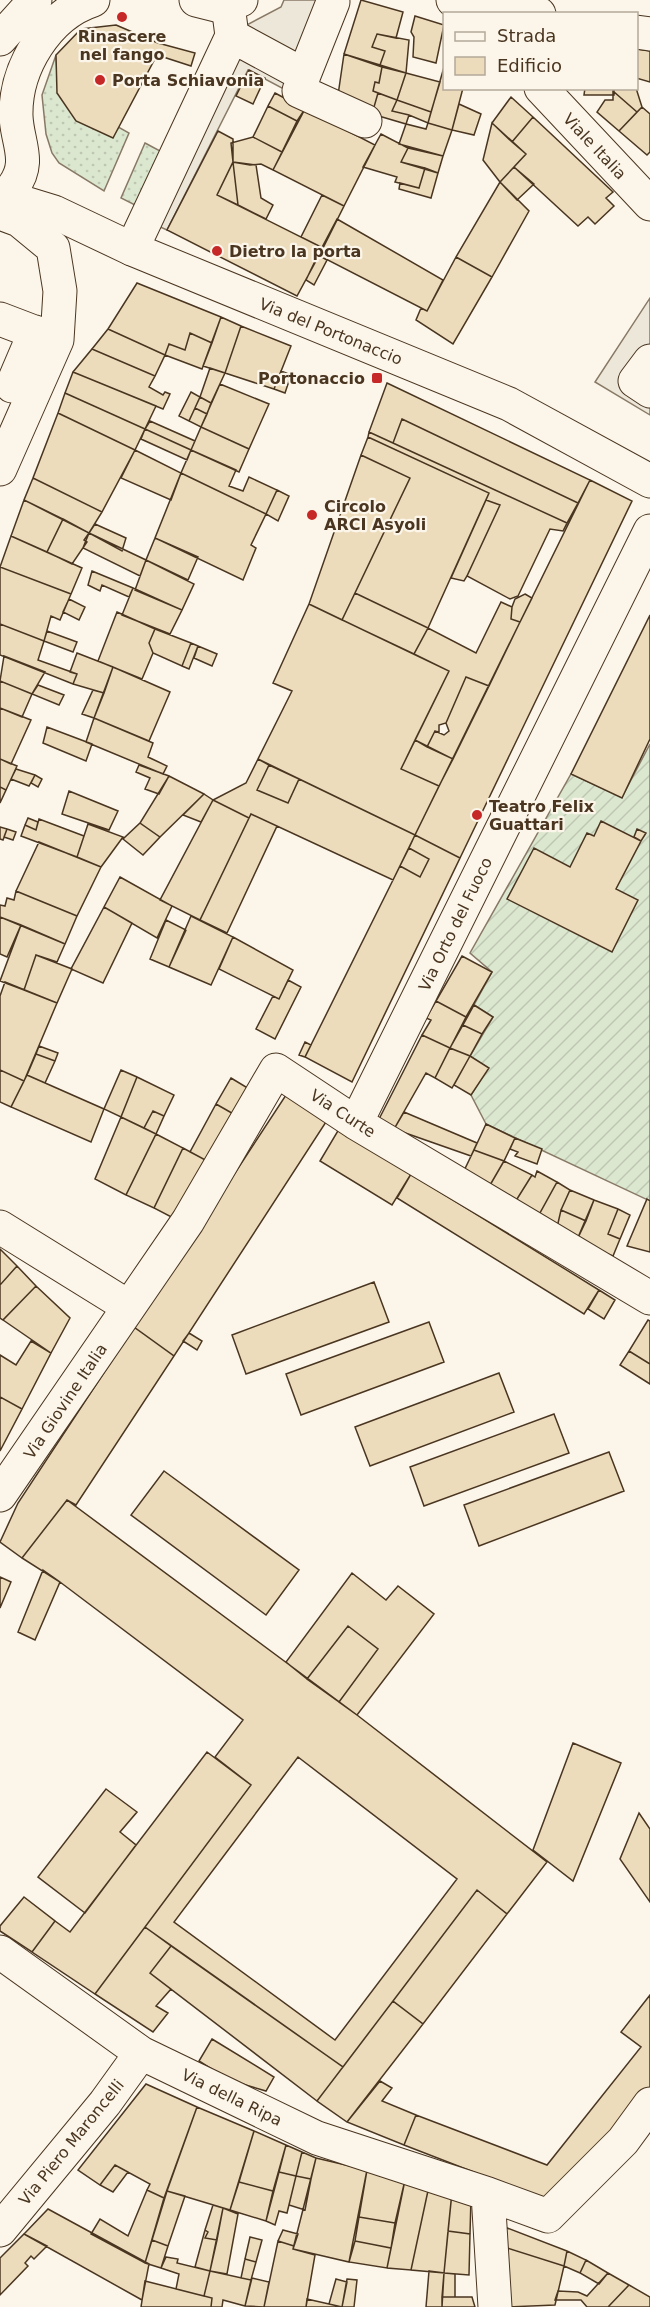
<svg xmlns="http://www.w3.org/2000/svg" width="650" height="2307" font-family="'DejaVu Sans',sans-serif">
<defs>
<pattern id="grass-dots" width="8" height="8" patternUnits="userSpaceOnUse" patternTransform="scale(1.5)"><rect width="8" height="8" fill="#dce7d0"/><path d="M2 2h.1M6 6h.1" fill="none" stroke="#bec7b2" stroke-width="1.8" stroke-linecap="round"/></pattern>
<pattern id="garden-furrows" width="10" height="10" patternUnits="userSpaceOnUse" patternTransform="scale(1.5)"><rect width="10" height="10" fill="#dce7d0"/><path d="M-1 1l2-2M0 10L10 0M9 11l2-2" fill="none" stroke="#bec7b2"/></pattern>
</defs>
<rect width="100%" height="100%" fill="#fbf6e9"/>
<path fill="url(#grass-dots)" stroke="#887966" stroke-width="1.5" d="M56,55L58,93L129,133L104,191L59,163L52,153L46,134L42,95Z
M145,143L162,152L135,205L121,198Z"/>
<path fill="url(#garden-furrows)" stroke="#887966" stroke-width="1.5" d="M650,744V1201L486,1124L471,1095L488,1068L470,1056L493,1017L474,1005L492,972L470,953L571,774L622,797Z"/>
<path fill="#ede7d9" stroke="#887966" stroke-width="1.5" d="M284,0H345L310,103L248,70L167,230L131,214L241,28L281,7Z
M650,298V415L595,382Z"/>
<path fill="#ecdcbc" stroke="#4a3520" stroke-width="1.5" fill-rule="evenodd" d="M361,0L403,12L396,38L377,34L372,47L385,51L380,65L344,54Z
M415,16L444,25L436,63L413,57L414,37L411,32Z
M116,25L158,43L195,53L191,66L157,55L113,138L76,121L57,93L56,55L81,29Z
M377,34L409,40L406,73L380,65L385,51L372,47Z
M636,49L650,51V82L636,78Z
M344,54L382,67L379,83L375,82L373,91L378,93L372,114L337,102Z
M382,67L406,73L397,100L373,91L375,82L379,83Z
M444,67V88H463L452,130L428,123Z
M249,70L265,78L253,104L236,96Z
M406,73L440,82L431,112L397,100Z
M585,88H614V95H584Z
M614,88H636L642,107L637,112L613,91Z
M613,91L637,112L619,131L597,112L605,100H613Z
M275,93L305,109L297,121L268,106Z
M378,93L397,100L392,111L409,115L406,124L372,114Z
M511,97L533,117L512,142L492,123Z
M397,100L431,112L428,123L409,115L392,111Z
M459,104L481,114L474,135L452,130Z
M268,106L297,121L282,152L253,137Z
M642,107L650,114V152L647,155L619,131Z
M305,109L375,145L344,206L273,170Z
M533,117L613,192L606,198L614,206L595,224L588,217L578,226L514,167L526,154L512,142Z
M428,123L452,130L443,156L399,144L406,124L426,129Z
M492,123L526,154L500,182L483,160Z
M218,131L233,139V162L217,195L323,248L297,296L167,230Z
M381,134L408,148L401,162L425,168L419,188L395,182L397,177L363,167Z
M253,137L282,152L273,170L261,164L250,165L233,162L231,143Z
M408,148L443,156L438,173L401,162Z
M233,162L238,205L217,195Z
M233,162L256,165L261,198L273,205L266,219L238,205Z
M514,167L534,184L517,200L500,182Z
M425,168L438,173L431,198L399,189L400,183L419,188Z
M500,182L529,211L492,277L456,257Z
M322,195L344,206L323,248L301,237Z
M337,219L443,280L427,311L318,255Z
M318,255L327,260L314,285L306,280Z
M456,257L492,277L453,344L416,320L421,308L427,311Z
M137,283L221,317L212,343L190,333L185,350L169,344L165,355L108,329Z
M221,317L241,326L225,373L203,366Z
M241,326L291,346L274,389L225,373Z
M108,329L165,355L155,376L92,349Z
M190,333L212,343L202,369L165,355L169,344L185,350Z
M92,349L155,376L149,387L163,395L165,392L170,394L163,409L73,372Z
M210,368L225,373L211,403L200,397Z
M281,371L291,375L285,393L274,389Z
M73,372L156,406L145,429L65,393Z
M387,383L590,480L578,503L402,419L393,443L369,432Z
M220,384L269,404L249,449L201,427Z
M191,392L200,397L189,421L179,416Z
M65,393L145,429L135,450L58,413Z
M200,397L211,403L207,414L195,408Z
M195,408L207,414L201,427L189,421Z
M58,413L135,450L102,512L33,478Z
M402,419L578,503L567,523L393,443Z
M150,421L195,441L191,450L145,429Z
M201,427L249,449L239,472L191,450Z
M145,429L191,450L187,460L141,439Z
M369,432L567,523L563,531L550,529L518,596L510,599L467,576L500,505L486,500L489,493L368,437Z
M368,437L489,493L428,628L355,593L410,478L361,455Z
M135,450L181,473L171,500L121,478Z
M191,450L236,470L229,486L243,491L249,477L277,490L266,514L181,473Z
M361,455L410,478L342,620L309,604Z
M181,473L266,514L251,545L256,548L243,580L155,538Z
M33,478L102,512L89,533L24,500Z
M590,480L632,501L460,858L415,835Z
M277,490L289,496L278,521L266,514Z
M24,500L63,519L47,552L11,536Z
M486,500L500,505L467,576L464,581L451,578Z
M63,519L89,533L84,540L87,542L72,564L47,552Z
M95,524L126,538L122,551L89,533Z
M89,533L146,560L140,576L83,548Z
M11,536L82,568L71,594L0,567Z
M155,538L198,557L188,580L146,560Z
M146,560L194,584L182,610L135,590Z
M0,567L71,594L60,620L51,616L44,641L0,624Z
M92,571L133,588L129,597L102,585L100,591L88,585Z
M133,588L182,610L170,634L122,615Z
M355,593L428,628L414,654L342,620Z
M525,594L532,598L520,622L511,619L512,607L515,599Z
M69,599L85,607L79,620L63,612Z
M501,602L512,607L511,619L520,622L489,686L466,677L446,723L439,725V732L435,731L427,747L415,740L449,671L414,654L428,628L476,653Z
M309,604L449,671L401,769L439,786L415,835L258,759L292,691L273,683Z
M117,612L155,629L149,643L153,653L142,679L98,661Z
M650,615V739L622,798L571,774Z
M0,624L44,641L38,660L77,674L73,684L0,655Z
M155,629L191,643L182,666L153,653L149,643Z
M47,631L77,642L73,652L44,641Z
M191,643L198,646L189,669L182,666Z
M198,646L217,654L212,666L194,658Z
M77,653L113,667L104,693L73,684L77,674L70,672Z
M4,656L45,672L32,694L0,681Z
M113,667L170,692L149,741L94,718Z
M466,677L489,686L453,759L427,747L435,731L444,735L449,731L446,723Z
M0,681L32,694L22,717L0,708Z
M38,685L64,695L59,705L32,694Z
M93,690L104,693L94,718L82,714Z
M0,708L31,720L11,764L0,759Z
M94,718L153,743L148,757L167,766L163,774L86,742Z
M47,727L92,744L86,761L43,743Z
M415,740L453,759L439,786L401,769Z
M0,759L17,766L6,790L0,787Z
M258,759L269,765L257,790L288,803L299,779L415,835L393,880L251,814L249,818L213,800L246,783Z
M139,765L169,776L159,794L145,789L150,778L136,772Z
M269,765L299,779L288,803L257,790Z
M16,769L35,775L29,786L11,779Z
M35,775L42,779L38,787L31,783Z
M169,776L204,794L160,837L140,823Z
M0,787L6,790L0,803Z
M69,791L118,811L109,830L62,814Z
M204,794L213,800L201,822L183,815Z
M213,800L249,818L200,920L160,900Z
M251,814L277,826L227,933L200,920Z
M28,818L38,822L36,830L25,825Z
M39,819L84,836L77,857L21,836L25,825L36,830Z
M601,821L641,841L616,889L638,900L612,952L507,899L534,848L570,867L587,833L594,836Z
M140,823L160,837L143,855L123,839Z
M88,824L123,837L101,867L77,857Z
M0,827L7,829L3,840L0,839Z
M7,829L16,832L13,840L4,837Z
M637,829L646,833L641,841L634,837Z
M415,835L460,858L352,1082L305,1057L400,866L420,877L429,859L409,848Z
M39,842L101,867L77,916L16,891Z
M409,848L429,859L420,877L400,866Z
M120,877L172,906L157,938L104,907Z
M16,891L77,916L65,944L0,917V905L5,906L7,898L14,900Z
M104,907L132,923L103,983L71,969Z
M191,916L233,937L211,985L169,967Z
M0,917L21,925L7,957L0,954Z
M166,920L186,930L169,967L150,959Z
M21,925L65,944L57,962L36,955L24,990L0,981Z
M233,937L293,970L279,999L219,969Z
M36,955L72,969L57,1003L24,990Z
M462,956L492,972L466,1017L436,1001Z
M288,980L301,987L275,1039L256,1029L273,996L279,999Z
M5,982L57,1003L24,1081L0,1070V996Z
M436,1001L466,1017L450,1048L422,1035L431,1020L426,1018Z
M474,1005L493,1017L482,1034L463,1025Z
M463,1025L482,1034L470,1056L450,1048Z
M422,1035L450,1048L435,1078L426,1073L394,1129L377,1123Z
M305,1042L311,1045L305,1057L299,1055Z
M39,1046L58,1053L55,1061L36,1054Z
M450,1048L470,1056L452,1088L435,1078Z
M36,1054L55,1061L45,1083L27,1075Z
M470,1056L489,1068L471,1095L454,1085Z
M0,1070L24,1081L11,1107L0,1102Z
M121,1070L137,1077L121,1117L104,1109Z
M27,1075L104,1109L91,1142L11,1107Z
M137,1077L174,1095L164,1116L153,1111L144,1128L121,1117Z
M231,1078L251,1090L237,1116L216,1104Z
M286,1095L326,1122L174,1356L134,1327Z
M216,1104L237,1116L211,1163L190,1152Z
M153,1111L164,1116L156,1134L144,1128Z
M404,1112L477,1143L471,1156L394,1129Z
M121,1117L156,1134L126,1195L95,1179Z
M486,1124L515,1138L504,1161L474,1150Z
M339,1129L411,1174L392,1205L320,1161Z
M156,1134L183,1148L154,1208L126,1195Z
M515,1138L542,1149L537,1164L515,1156L518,1152L510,1149Z
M183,1148L211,1163L179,1221L154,1208Z
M474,1150L504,1161L486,1192L461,1177Z
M504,1161L532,1175L512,1207L486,1192Z
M537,1171L557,1182L535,1222L512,1207L532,1175L535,1177Z
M411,1174L599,1290L584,1314L397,1198Z
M557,1182L570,1190L561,1210L556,1232L535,1222Z
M570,1190L594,1200L586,1221L561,1210Z
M647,1199L650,1201V1252L627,1246Z
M594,1200L618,1209L608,1234L620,1239L613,1256L576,1242Z
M618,1209L630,1215L620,1239L608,1234Z
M561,1210L586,1221L576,1242L556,1232Z
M0,1249L17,1266L0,1285Z
M17,1266L36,1286L3,1320L0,1318V1285Z
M374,1282L389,1322L246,1374L232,1335Z
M36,1286L70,1318L51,1353L3,1320Z
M599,1290L615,1300L604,1319L588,1309Z
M648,1320L650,1321V1364L629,1351Z
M429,1322L444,1362L301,1415L286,1374Z
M134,1327L174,1356L76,1505L67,1500L22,1558L0,1542L18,1503Z
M189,1333L202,1341L197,1350L183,1341Z
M31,1341L51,1353L22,1409L0,1397V1355L16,1365Z
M629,1351L650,1364V1384L620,1365Z
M499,1373L514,1412L370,1466L355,1427Z
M0,1397L22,1409L0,1451Z
M554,1414L569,1453L424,1506L410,1467Z
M609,1452L624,1491L479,1546L464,1505Z
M164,1471L299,1570L266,1615L131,1515Z
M67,1500L357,1715L547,1862L507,1914L477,1890L343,2067L145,1927L251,1785L215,1757L243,1720L60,1582L22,1558ZM298,1757L457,1879L335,2040L174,1922Z
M43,1570L60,1582L35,1640L18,1632Z
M352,1573L386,1600L398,1586L434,1614L357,1715L339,1702L378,1649L348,1626L307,1679L286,1662Z
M0,1577L11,1582L0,1608Z
M348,1626L378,1649L339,1702L307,1679Z
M573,1743L621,1763L573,1881L533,1850Z
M207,1752L251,1785L95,1994L32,1952L55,1921L70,1932Z
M106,1789L137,1812L120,1832L136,1845L85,1913L38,1877Z
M639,1813L650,1829V1902L620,1859Z
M477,1890L507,1914L423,2024L393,2001Z
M24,1897L55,1921L32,1952L0,1931V1926Z
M145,1927L171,1946L150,1973L171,1989L156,2006L168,2013L153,2032L95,1994Z
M171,1946L343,2067L317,2101L150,1973Z
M650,1995V2090L559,2205L404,2145L416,2115L547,2165L641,2047L621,2032Z
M393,2001L423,2024L347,2122L317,2101Z
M212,2039L274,2077L266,2091L229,2080L199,2061Z
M380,2081L392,2088L382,2101L416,2115L404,2145L347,2122Z
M146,2084L197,2107L164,2198L147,2190L150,2184L115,2165L100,2185L78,2170Z
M197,2107L254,2131L230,2210L167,2191Z
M254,2131L286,2145L273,2191L239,2182Z
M286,2145L302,2152L296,2176L279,2172Z
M302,2152L316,2158L311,2179L296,2176Z
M316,2158L367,2170L349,2262L293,2249Z
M115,2165L128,2172L113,2192L100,2185Z
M367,2170L405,2180L395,2223L359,2217Z
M279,2172L296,2176L287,2213L279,2211L275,2225L266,2221Z
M296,2176L311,2179L305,2210L289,2205Z
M405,2180L429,2186L411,2270L387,2268Z
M239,2182L273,2191L266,2221L230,2210Z
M429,2186L452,2192L444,2273L411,2270Z
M147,2190L164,2198L145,2263L91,2234L100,2219L128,2236Z
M167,2191L185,2196L168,2246L152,2240Z
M452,2192L471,2197L470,2234L448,2231Z
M213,2205L223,2208L217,2240L205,2238L208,2232L205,2230Z
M223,2208L238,2214L227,2274L210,2271Z
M48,2209L149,2264L142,2300L24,2234Z
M359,2217L395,2223L391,2248L355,2241Z
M502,2226L567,2251L564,2266L501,2246Z
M205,2230L208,2232L205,2238L217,2240L210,2271L195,2267Z
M283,2230L298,2234L294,2246L278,2241Z
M448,2231L470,2234L469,2275L444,2273Z
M24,2234L47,2246L34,2259L31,2256L25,2263L28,2266L0,2295V2258Z
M250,2237L262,2240L256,2262L245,2259Z
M152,2240L168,2246L161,2268L145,2263Z
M278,2241L294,2246L293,2249L315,2255L306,2307H264Z
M355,2241L391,2248L387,2268L349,2262Z
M501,2246L564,2266L555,2305L506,2307Z
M567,2251L586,2260L580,2273L564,2266Z
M166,2257L178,2259L177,2263L210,2271L204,2296L176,2289L179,2274L161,2268Z
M245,2259L256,2262L251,2280L241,2278Z
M586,2260L608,2273L599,2284L580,2273Z
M210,2271L251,2280L245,2306L223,2300L222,2307H211L212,2298L204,2296Z
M429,2271L444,2273L442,2307H426Z
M444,2273L455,2274V2297H442Z
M608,2273L629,2285L608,2307H587L581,2300H555L558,2291L578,2292L587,2296Z
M252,2278L269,2282L264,2307L245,2306Z
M336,2279L347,2282L342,2307L329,2304Z
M347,2279L357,2280L354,2307H342Z
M145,2281L212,2298L211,2307H141Z
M629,2285L650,2297V2307H608Z
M442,2297H472L475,2307H442Z
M307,2299L329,2304L342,2307H306Z"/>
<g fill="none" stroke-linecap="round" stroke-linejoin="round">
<g stroke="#4a3520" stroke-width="35">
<path id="minor" d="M470,0L539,14
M636,32L650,34
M232,36L304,75L333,2
M304,75L299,91L365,121
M0,213L19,220L53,248L60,291L57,340L0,469
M132,249L232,36L228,5
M0,319L55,340
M650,361L635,381L650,391
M12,386L35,332
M356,1123L650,531
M0,1227L129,1307
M0,1495L188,1221L276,1070L356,1123L650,1298
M0,1952L141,2053L317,2138L488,2194L548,2216L623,2141L650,2104
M488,2194L495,2307
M0,2230L105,2103L141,2053"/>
</g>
<g stroke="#4a3520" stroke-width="35">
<path id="major" d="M196,0L216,5L241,0
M453,0L459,2L470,14
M0,39L35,0
M541,88L650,204
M5,197L54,212L132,249L509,404L650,481
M0,199C6,196 9,192 13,187C32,162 17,143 16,116C15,68 47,15 93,0"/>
</g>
<use href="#minor" stroke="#fbf6e9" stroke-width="33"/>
<use href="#major" stroke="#fbf6e9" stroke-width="33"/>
</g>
<g fill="#c62828" stroke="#fbf6e9" stroke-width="2">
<circle cx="122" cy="17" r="6"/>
<circle cx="100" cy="80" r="6"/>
<circle cx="217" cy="251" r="6"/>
<rect x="371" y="372" width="12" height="12" rx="3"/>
<circle cx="312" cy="515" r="6"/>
<circle cx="477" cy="815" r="6"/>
</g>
<g text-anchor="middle" stroke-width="4.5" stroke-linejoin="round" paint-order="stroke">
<g font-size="16" font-weight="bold" fill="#4a3520" stroke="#fbf6e9" text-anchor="start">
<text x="122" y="42" text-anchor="middle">Rinascere<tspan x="122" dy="18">nel fango</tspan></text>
<text x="112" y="86">Porta Schiavonia</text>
<text x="229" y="257">Dietro la porta</text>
<text x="365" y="384" text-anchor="end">Portonaccio</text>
<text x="324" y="512">Circolo<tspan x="324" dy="18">ARCI Asyoli</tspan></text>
<text x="489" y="812">Teatro Felix<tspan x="489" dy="18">Guattari</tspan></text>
</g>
<g font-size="16" fill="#4a3520" stroke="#fbf6e9">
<text transform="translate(595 146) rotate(47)" y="6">Viale Italia</text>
<text transform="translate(331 331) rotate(22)" y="6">Via del Portonaccio</text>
<text transform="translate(455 924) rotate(-64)" y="6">Via Orto del Fuoco</text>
<text transform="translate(343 1113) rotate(33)" y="6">Via Curte</text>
<text transform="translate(65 1401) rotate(-56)" y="6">Via Giovine Italia</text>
<text transform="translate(232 2097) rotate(26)" y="6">Via della Ripa</text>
<text transform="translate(71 2142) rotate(-51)" y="6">Via Piero Maroncelli</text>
</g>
</g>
<rect x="443" y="12" width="195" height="78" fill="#fbf6e9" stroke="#b4a999" stroke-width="1.5"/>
<rect x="455" y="32" width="30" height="9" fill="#fbf6e9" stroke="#b4a999" stroke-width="1.5"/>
<text x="497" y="42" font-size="18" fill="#4a3520">Strada</text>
<rect x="455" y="57" width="30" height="18" fill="#ecdcbc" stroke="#b4a999" stroke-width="1.5"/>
<text x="497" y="72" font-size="18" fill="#4a3520">Edificio</text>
</svg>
